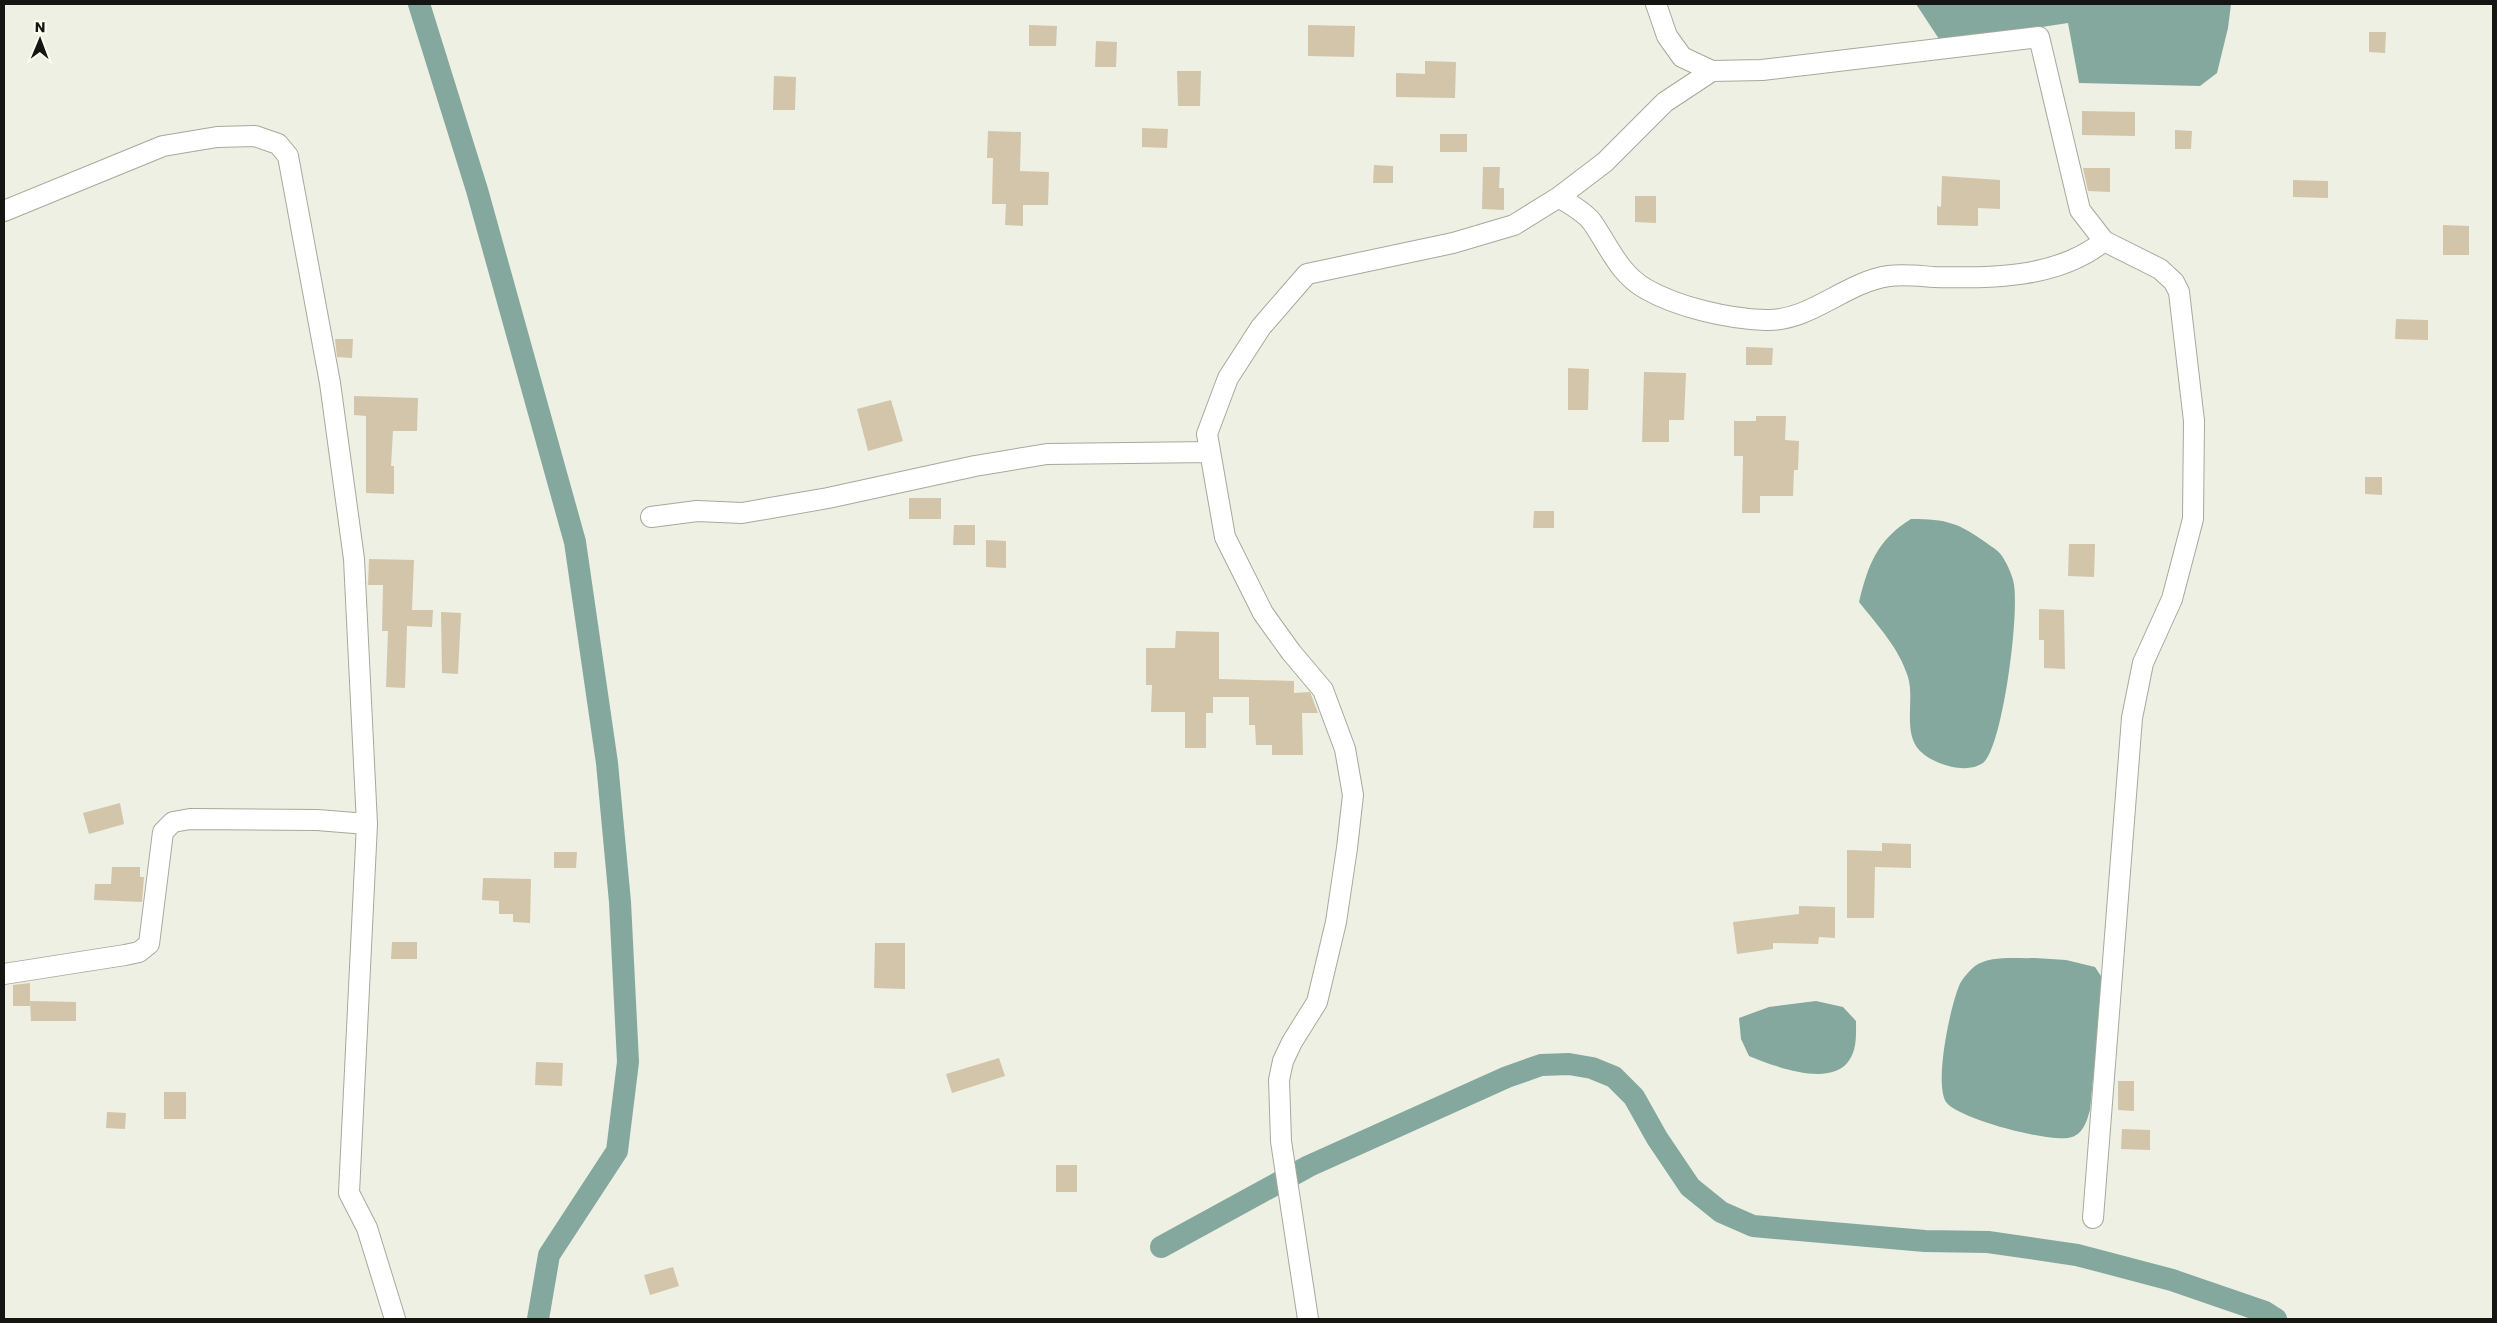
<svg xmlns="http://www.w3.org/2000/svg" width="2497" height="1323" font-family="Poppins,sans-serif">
<rect width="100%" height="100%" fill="#edf0e3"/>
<path fill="#85a89e" d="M1916,4H2231L2228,28L2217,73L2200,86L2079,83L2068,23L1941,42Z
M1911,519C1947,519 1959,523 1988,544C1992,547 1999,551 2002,556C2006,562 2011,572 2013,580C2021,605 2003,748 1983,763C1966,775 1933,764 1920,751C1902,732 1915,700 1908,677C1899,648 1878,626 1859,602C1868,565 1877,540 1911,519Z
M2035,958L2066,960L2095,967L2103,979L2090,1110C2087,1120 2084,1133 2072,1137C2053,1144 1958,1119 1946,1102C1934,1083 1950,1008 1959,986C1961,980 1970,970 1975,966C1991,955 2017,959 2035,958Z
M1816,1001L1843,1007L1856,1021C1856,1034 1857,1048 1850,1059C1833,1089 1773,1066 1749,1056L1741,1039L1739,1018L1769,1007Z"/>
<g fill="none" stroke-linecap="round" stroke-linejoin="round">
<path stroke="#85a89e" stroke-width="22" d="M419,4L477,190L575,542L607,763L620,902L628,1062L617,1151L549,1255L538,1319
M1161,1247L1309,1166L1507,1077L1541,1065L1569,1064L1592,1068L1614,1077L1634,1097L1657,1138L1690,1187L1721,1212L1753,1226L1925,1241L1988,1242L2077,1255L2172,1280L2265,1312L2276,1319"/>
</g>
<path fill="#d3c5aa" d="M1029,25L1057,26L1056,46H1029Z
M1308,25L1355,26L1354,57L1308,56Z
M2369,32H2386L2385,53L2369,52Z
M1096,41L1117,42L1116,67H1095Z
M1425,61L1456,62L1455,98L1396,97V73L1425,74Z
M1177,71H1201L1200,106H1178Z
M774,76L796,77L795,110H773Z
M2082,111L2135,112V136L2082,135Z
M1142,128L1168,129L1167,148L1142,147Z
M2175,130L2192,131L2191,149H2175Z
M988,131L1021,132L1020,171L1049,172L1048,205H1023V226L1005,225L1006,204H992L993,158H987Z
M1440,134H1467V152H1440Z
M1374,165L1393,166V183H1373Z
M1483,167H1500L1499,188H1504V210L1482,209Z
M2083,168H2110V192L2088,191Z
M1942,176L2000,180V209L1978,208V226L1937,225V206L1941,207Z
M2293,180L2328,181V198L2293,197Z
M1635,196H1656V223L1635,222Z
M2443,225L2469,226V255H2443Z
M2396,319L2428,320V340L2395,339Z
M335,339H353L352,358L337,357Z
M1746,347L1773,348L1772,365H1746Z
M1568,368L1589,369L1588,410H1568Z
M1644,372L1686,373L1684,420H1669V442H1642Z
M354,396L418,398L417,431H393L391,466H394V494L366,493V416L354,415Z
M891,400L903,441L868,451L857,409Z
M1756,416H1786L1785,440L1799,441L1798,470H1794L1793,496H1760V513H1742L1743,456H1734V421H1756Z
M2365,477H2382V495L2365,494Z
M909,498H941V519H909Z
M1534,511H1554V528H1533Z
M954,525H975V545H953Z
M986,540L1006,541V568L986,567Z
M2069,544H2095L2094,577L2068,576Z
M369,559L414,560L412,610H433L432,627L407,626L405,688L386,687L388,631H382L383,585H368Z
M2039,609L2064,610L2065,669L2044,668V640H2039Z
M441,612L461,613L458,674L442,673Z
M1176,631L1219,632V679L1294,681V693L1310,692L1318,713H1302L1303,755H1272V745H1256L1255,725H1249V697H1213V713H1206V748H1185V712H1151L1152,685H1146V648H1175Z
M120,803L124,824L89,834L83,813Z
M1882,843L1911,844V868L1875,867L1874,918H1847V850L1882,851Z
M554,852H577L576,868H554Z
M112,867H140V877H144L142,902L94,900L95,884H111Z
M483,878L531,879L530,923L513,922V914H499V901L482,900Z
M1799,906L1835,907V938L1819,937L1818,944L1773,943V949L1737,954L1733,922L1799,914Z
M392,942H417V959H391Z
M875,943H905V989L874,988Z
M30,983V1006H13V985Z
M30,1001L76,1002V1021H31Z
M999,1058L1005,1076L952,1093L946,1074Z
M536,1062L563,1063L562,1086L535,1085Z
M2118,1081H2134V1111L2118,1110Z
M164,1092H186V1119H164Z
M107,1112L126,1113L125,1129L106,1128Z
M2122,1129L2150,1130V1150L2121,1149Z
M1056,1165H1077V1192H1056Z
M673,1267L679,1286L650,1295L644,1275Z"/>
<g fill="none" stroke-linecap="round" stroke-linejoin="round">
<g stroke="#a6a99c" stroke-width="22">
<path id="minor" d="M1656,4L1667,36L1682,57L1712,71L1762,70L2039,37L2080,210L2104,241L2160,269L2174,282L2179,292L2194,421L2193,519L2172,599L2143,663L2132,718L2093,1218
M1559,197C1569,204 1585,212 1592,222C1609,246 1619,274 1646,289C1677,307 1729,319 1765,320C1810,322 1845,282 1889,276C1903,274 1919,276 1934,277C1991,278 2057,279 2104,241
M4,211L163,146L217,137L255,136L278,144L288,156L330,383L354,559L367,824L349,1193L367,1228L395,1319
M651,517L697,511L742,513L828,498L975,466L1047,454L1210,452
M4,974L125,955L139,952L149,944L163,832L173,822L190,819L317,820L367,824
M1308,1319L1281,1141L1279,1080L1283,1061L1292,1042L1317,1002L1336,922L1347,848L1353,795L1345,749L1323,690L1291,652L1263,613L1225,537L1207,434L1228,378L1261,327L1307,274L1453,243L1514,225L1559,197L1605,162L1665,102L1712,71"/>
</g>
<use href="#minor" stroke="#fff" stroke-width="20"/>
</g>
<rect width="2497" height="1323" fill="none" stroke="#151511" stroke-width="10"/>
<g transform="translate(40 40) rotate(1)" stroke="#fbfdf0" stroke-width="4" paint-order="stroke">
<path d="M0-4L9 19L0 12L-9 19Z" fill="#151511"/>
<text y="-8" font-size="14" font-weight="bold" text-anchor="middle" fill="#151511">N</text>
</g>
</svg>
